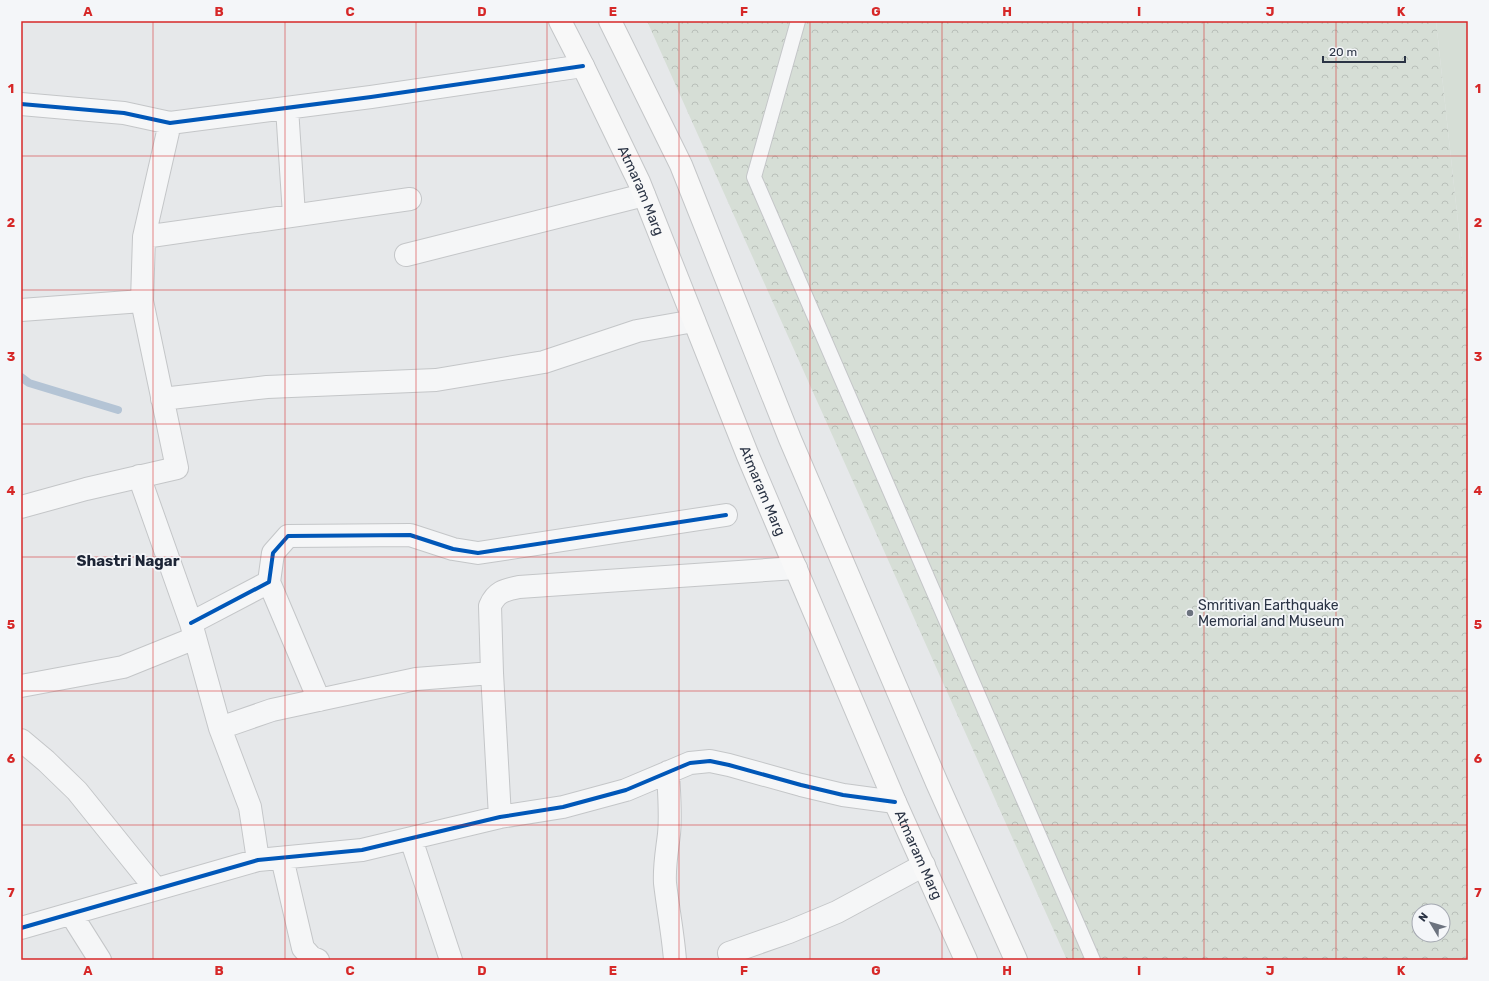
<svg xmlns="http://www.w3.org/2000/svg" width="1489" height="981" font-family="Rubik,sans-serif">
<defs>
<pattern id="park-crowns" width="20" height="18" patternUnits="userSpaceOnUse"><rect width="20" height="18" fill="#d6ded6"/><path d="M2 6a3 3 0 1 1 6 0M12 15a3 3 0 1 1 6 0" fill="none" stroke="#b8bfb9"/></pattern>
</defs>
<rect width="100%" height="100%" fill="#e6e8ea"/>
<path fill="#d6ded6" d="M1436,21H1468V314Z"/>
<path fill="url(#park-crowns)" fill-rule="evenodd" d="M647,21H1436L1468,314V960H1067ZM1419,911H1443V935H1419Z"/>
<g fill="none" stroke-linecap="round" stroke-linejoin="round">
<path stroke="#b4c4d5" stroke-width="8" d="M21,377L29,383L118,410"/>
<g stroke="#c4c6c8" stroke-width="16">
<path id="service" d="M798,21L754,177L1093,960"/>
</g>
<g stroke="#c4c6c8" stroke-width="24">
<path id="minor" d="M21,104L124,113L170,123L371,97L583,66
M287,108L294,215
M144,237L410,199
M406,255L644,195
M21,310L142,301
M162,399L267,387L436,380L544,362L637,331L694,321
M139,476L191,623L220,728L250,807L258,860
M21,507L86,489L177,468L142,301L144,237L170,123
M269,582L319,700
M191,623L269,582L273,553L288,536L410,535L453,549L478,553L726,515
M21,686L123,667L195,638
M220,728L272,710L416,679L492,673
M21,740L46,761L77,791L156,889
M668,772C669,793 671,814 669,834C667,851 664,866 665,883C668,909 673,934 675,960
M500,817L492,673L490,606C496,592 504,590 519,587L796,568
M411,839L451,960
M282,858L303,948L311,957L318,960
M71,914L100,960
M21,928L258,860L362,850L500,817L563,807L626,790L690,763L710,761L729,765L801,785L843,795L895,802
M729,953L789,932L837,912L924,865"/>
</g>
<g stroke="#c4c6c8" stroke-width="24">
<g id="secondary">
<path id="s1" d="M560,21L583,66L639,182L748,456L895,802L966,960"/>
<path d="M610,21L681,165L790,439L937,783L1016,960"/>
</g>
</g>
<use href="#service" stroke="#f5f6f7" stroke-width="14"/>
<use href="#minor" stroke="#f5f6f7" stroke-width="22"/>
<use href="#secondary" stroke="#f8f8f8" stroke-width="22"/>
<g stroke="#f4f6f9" stroke-width="6">
<path id="cycleway" d="M21,104L124,113L170,123L371,97L583,66
M191,623L269,582L273,553L288,536L410,535L453,549L478,553L726,515
M21,928L258,860L362,850L500,817L563,807L626,790L690,763L710,761L729,765L801,785L843,795L895,802"/>
</g>
<use href="#cycleway" stroke="#0057b8" stroke-width="4"/>
</g>
<path fill="none" stroke="#d62828" stroke-width="1" stroke-opacity="0.55" d="M153,21V960M285,21V960M416,21V960M547,21V960M679,21V960M810,21V960M942,21V960M1073,21V960M1204,21V960M1336,21V960M21,156H1468M21,290H1468M21,424H1468M21,557H1468M21,691H1468M21,825H1468"/>
<circle fill="#6c737f" stroke="#f4f6f9" stroke-width="1.5" cx="1190" cy="613" r="4"/>
<g text-anchor="middle" stroke-width="3.5" stroke-linejoin="round" paint-order="stroke">
<g font-size="14" fill="#2b3445" stroke="#f4f6f9">
<text dy="5" stroke="none"><textPath href="#s1" startOffset="188">Atmaram Marg</textPath></text>
<text dy="5" stroke="none"><textPath href="#s1" startOffset="512">Atmaram Marg</textPath></text>
<text dy="5" stroke="none"><textPath href="#s1" startOffset="908">Atmaram Marg</textPath></text>
</g>
<g font-size="14" fill="#2b3445" stroke="#f4f6f9" text-anchor="start">
<text x="1198" y="610">Smritivan Earthquake<tspan x="1198" dy="16">Memorial and Museum</tspan></text>
</g>
<g font-size="15" font-weight="bold" fill="#1d2536" stroke="#f4f6f9">
<text x="128" y="566">Shastri Nagar</text>
</g>
</g>
<rect width="1489" height="981" fill="none" stroke="#f4f6f9" stroke-width="44"/>
<g transform="translate(1431 923) rotate(308)"><circle r="19" fill="#f4f6f9" stroke="#a4a8b1"/>
<path d="M0-3L7 15L0 10L-7 15Z" fill="#6c737f"/>
<text y="-6" font-size="11" font-weight="bold" text-anchor="middle" fill="#2b3445">N</text>
</g>
<path d="M1323 56v6h82v-6" fill="none" stroke="#2b3445" stroke-width="2"/>
<text x="1329" y="56" font-size="12" fill="#2b3445" stroke="#f4f6f9" stroke-width="3" paint-order="stroke">20 m</text>
<rect x="22" y="22" width="1445" height="937" fill="none" stroke="#d62828" stroke-width="1.5"/>
<g font-size="13" text-anchor="middle" font-weight="bold" fill="#d62828">
<text x="88" y="16">A</text>
<text x="219" y="16">B</text>
<text x="350" y="16">C</text>
<text x="482" y="16">D</text>
<text x="613" y="16">E</text>
<text x="744" y="16">F</text>
<text x="876" y="16">G</text>
<text x="1007" y="16">H</text>
<text x="1139" y="16">I</text>
<text x="1270" y="16">J</text>
<text x="1401" y="16">K</text>
<text x="11" y="93">1</text>
<text x="1478" y="93">1</text>
<text x="11" y="227">2</text>
<text x="1478" y="227">2</text>
<text x="11" y="361">3</text>
<text x="1478" y="361">3</text>
<text x="11" y="495">4</text>
<text x="1478" y="495">4</text>
<text x="11" y="629">5</text>
<text x="1478" y="629">5</text>
<text x="11" y="763">6</text>
<text x="1478" y="763">6</text>
<text x="11" y="897">7</text>
<text x="1478" y="897">7</text>
<text x="88" y="975">A</text>
<text x="219" y="975">B</text>
<text x="350" y="975">C</text>
<text x="482" y="975">D</text>
<text x="613" y="975">E</text>
<text x="744" y="975">F</text>
<text x="876" y="975">G</text>
<text x="1007" y="975">H</text>
<text x="1139" y="975">I</text>
<text x="1270" y="975">J</text>
<text x="1401" y="975">K</text>
</g>
</svg>
